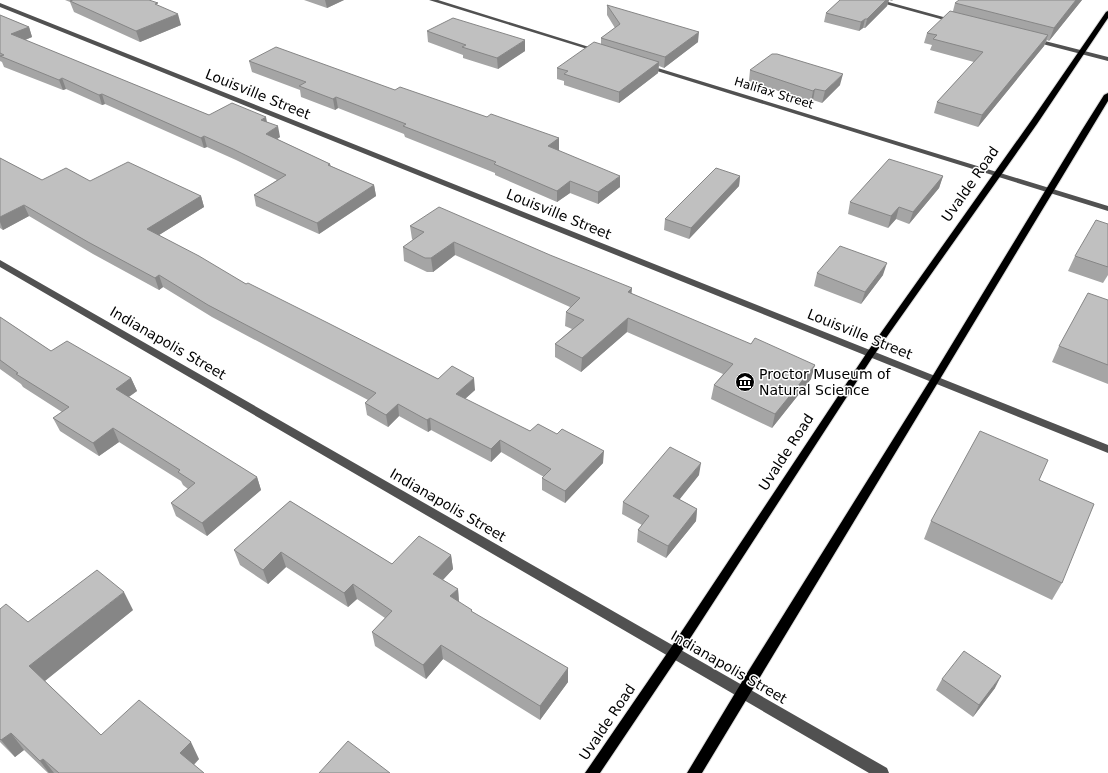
<svg xmlns="http://www.w3.org/2000/svg" width="1108" height="773" font-family="'DejaVu Sans',sans-serif">
<rect width="100%" height="100%" fill="#fff"/>
<g fill="none" stroke-linecap="round" stroke-linejoin="round">
<g stroke="#dbdbdb" stroke-width="2">
<path id="major" d="M1108,11V18L1037,124L874,355L678,657L600,773H585L670,649L868,351L1031,121L1106,12Z
M1108,93V101L702,773H687L749,670L932,377L1082,130L1104,95Z"/>
</g>
<path fill="#515151" fill-rule="evenodd" d="M429,0H438L602,51L597,52Z
M871,0H881L958,21L955,23Z
M0,3L1108,445V453L0,7Z
M1033,38L1108,57V61L1031,41V39Z
M644,65H648L1108,206V211L644,67Z
M0,260L887,768L889,773H869L0,267Z"/>
<use href="#major" fill="#000" fill-rule="evenodd"/>
</g>
<path fill="#a5a5a5" d="M65,0H149L159,6L181,25L140,42L74,12L70,2Z
M304,0H344L327,8Z
M840,0H893L892,1L889,0L887,6L865,28H863L859,31L824,22L826,13Z
M1082,0L1049,41L1047,40L1044,46L978,127L934,113L937,102L974,62L930,50L932,45L924,43L927,33L953,11L955,3Z
M607,5L698,42L664,68L659,66L658,73L619,103L564,85V81L557,79V68L601,44V38L615,28L607,15Z
M0,15L29,27L32,37L25,40L209,115L267,122L280,137L277,139L330,164L331,166L374,185L376,196L319,234L256,206L254,195L277,180L236,160L207,147L204,148L105,104L102,105L66,89L63,90L4,67L2,62L0,61Z
M427,31L525,51L498,69L463,58V55L428,42Z
M249,61L395,90L487,117L559,138V150H558L620,187L598,204L570,193L557,202L495,175V173L405,137L404,134L338,108L335,110L301,97L300,90L252,72Z
M750,70L840,85L822,103L813,100L811,102L749,81Z
M0,158L42,180L90,181L201,196L204,207L159,235L246,284L438,379L475,390L465,399L530,431L603,463L565,503L542,490V478L544,477L501,452L491,462L431,430L428,432L399,416L388,427L367,415L365,403L368,400L212,317L163,287L159,290L93,254L29,216L3,230L0,228Z
M740,176L739,186L689,239L664,230L665,219Z
M943,176L939,188L909,224L896,219L888,228L848,214L850,202Z
M1108,224V275L1103,283L1068,271L1075,256Z
M410,226L631,293L811,379L772,428L711,399L714,385L723,374L627,332L581,372L555,357V344L572,329L565,326L566,312L570,307L455,255L433,272H427L404,261L403,247L413,240L412,239Z
M817,273L883,275L861,304L814,286Z
M1108,300V384L1052,362L1059,346Z
M0,317L51,351L131,378L137,391L129,397L257,477L261,490L207,536L176,516L171,503L188,489L183,485L181,481L119,442L99,456L60,431L53,418L62,412L23,387L21,384L0,369Z
M699,475L679,499L697,509L696,521L666,558L637,542L638,530L642,525L622,514L623,502Z
M1039,480L1062,583L1052,600L924,539L931,521Z
M290,501L392,564L451,555L453,569L443,580L458,589L459,602L472,612L568,668V682L540,720L443,659L426,679L375,646L372,632L385,618L357,599L348,607L286,567L268,584L240,565L234,550Z
M0,609L28,622L133,610L45,681L101,735L199,759L194,765L204,773H48L24,750L15,757L0,742Z
M942,679L995,688L973,717L936,690Z"/>
<path fill="#868686" d="M325,0H344L327,8Z
M886,0H889L887,6L865,28L867,19Z
M1076,0H1082L1049,41L1054,28Z
M178,14L181,25L140,42L136,31Z
M865,19L863,28L859,31L861,22Z
M29,27L32,37L15,44L11,34Z
M699,32L698,42L664,68L665,57Z
M1048,35L1044,46L978,127L982,115Z
M525,40V51L498,69L497,58Z
M659,62L658,73L619,103V92Z
M843,74L840,85L822,103L825,91Z
M62,78L66,89L63,90L59,80Z
M815,89L813,100L811,102L813,91Z
M102,94L105,104L102,105L99,95Z
M336,97L338,108L335,110L333,99Z
M266,117L268,127L261,120Z
M278,126L280,137L268,145L266,134Z
M204,136L207,147L204,148L201,138Z
M559,138V150L548,158V146Z
M620,176V187L598,204V192Z
M740,176L739,186L689,239L691,228Z
M943,176L939,188L909,224L913,212Z
M570,181V193L557,202V191Z
M374,185L376,196L319,234L317,223Z
M201,196L204,207L151,240L147,229Z
M24,205L29,216L3,230L0,222V217Z
M899,207L896,219L888,228L891,216Z
M454,242L455,255L433,272L431,258Z
M887,263L883,275L861,304L865,292Z
M159,275L163,287L159,290L155,278Z
M632,288L631,301L628,292Z
M628,318L627,332L581,372L582,358Z
M815,365L811,379L772,428L775,414Z
M131,378L137,391L121,402L116,389Z
M474,378L475,390L457,406L456,394Z
M398,404L399,416L388,427L386,415Z
M430,418L431,430L428,432L427,420Z
M113,428L119,442L99,456L93,443Z
M500,440L501,452L491,462V449Z
M604,451L603,463L565,503V491Z
M701,463L699,475L672,509L673,496Z
M257,477L261,490L207,536L202,523Z
M697,509L696,521L666,558L668,546Z
M281,552L286,567L268,584L263,570Z
M451,555L453,569L435,588L433,574Z
M353,584L357,599L348,607L344,593Z
M458,589L459,603L450,596Z
M124,592L133,610L41,684L29,666Z
M441,645L443,659L426,679L423,665Z
M568,668V682L540,720V706Z
M1001,676L995,688L973,717L979,705Z
M11,733L24,750L15,757L1,740Z
M191,742L199,759L189,769L180,753Z
M43,759L54,773H49L40,761Z"/>
<path fill="#c0c0c0" stroke="#868686" d="M73,0H149L158,3L155,4L178,14L136,31L70,1Z
M840,0H886L867,19H865L861,22L826,13Z
M959,0H1076L1054,28L955,3Z
M607,5L699,32L665,57L601,38L620,24Z
M950,11L1048,35L982,115L937,102L983,52L933,39L937,35L927,33Z
M0,15L29,27L11,34L209,115L232,103L266,117L261,120L278,126L266,134L330,164L328,165L374,185L317,223L254,195L286,175L233,149L204,136L201,138L102,94L99,95L62,78L59,80L0,56L4,55L0,53Z
M453,18L525,40L497,58L462,47L466,45L427,31Z
M594,42L659,62L619,92L564,74L568,71L557,68Z
M276,47L395,90L400,87L487,117L491,114L559,138L548,146L620,176L598,192L570,181L557,191L494,164L496,162L403,126L406,124L336,97L333,99L299,86L306,82L249,61Z
M772,54H777L843,74L825,91L815,89L813,91L750,70Z
M0,158L42,180L66,168L90,181L128,162L201,196L147,229L199,256L246,284L248,283L328,323L438,379L452,366L474,378L456,394L530,431L538,424L557,434L562,429L604,451L565,491L542,478L551,469L500,440L491,449L430,418L427,420L398,404L386,415L365,403L376,393L208,305L159,275L155,278L88,242L24,205L0,217Z
M889,159L943,176L913,212L899,207L891,216L850,202Z
M716,168L740,176L691,228L665,219Z
M439,207L550,255L632,288L628,292L751,344L755,338L815,365L775,414L714,385L733,364L628,318L582,358L555,344L584,320L566,312L580,298L454,242L431,258H425L403,247L424,232L410,226Z
M1096,220L1108,224V267L1075,256Z
M840,246L887,263L865,292L817,273Z
M1088,293L1108,300V365L1059,346Z
M0,317L51,351L67,341L131,378L116,389L257,477L202,523L171,503L195,483L178,472L180,470L113,428L93,443L53,418L69,407L16,374L18,373L0,360Z
M980,431L1048,460L1039,480L1094,504L1062,583L931,521Z
M670,447L701,463L673,496L697,509L668,546L638,530L649,516L623,502Z
M290,501L392,564L419,536L451,555L433,574L458,589L450,596L472,610L471,611L568,668L540,706L441,645L423,665L372,632L392,611L353,584L344,593L281,552L263,570L234,550Z
M97,570L124,592L29,666L101,735L139,700L191,742L180,753L204,773H59L43,759L40,761L11,733L1,740L0,739V609L6,604L28,622Z
M964,651L1001,676L979,705L942,679Z
M348,741L390,773H319Z"/>
<defs>
<g id="museum-disc" transform="scale(1)"><circle r="9.5" fill="#000" stroke="#fff"/><path d="M0-6L6-3V-2H-6V-3ZM-5-1h2V3h-2ZM-1-1h2V3h-2ZM3-1h2V3H3ZM-6 4H6V6H-6Z" fill="#fff"/></g>
</defs>
<g fill-rule="evenodd">
<use href="#museum-disc" x="745" y="382"/>
</g>
<g text-anchor="middle" stroke-width="3" stroke-linejoin="round" paint-order="stroke">
<g font-size="12" fill="#000" stroke="#fff">
<text transform="translate(774 93) rotate(17)" y="4">Halifax Street</text>
</g>
<g font-size="14" fill="#000" stroke="#fff">
<text transform="translate(258 94) rotate(22)" y="5">Louisville Street</text>
<text transform="translate(970 184) rotate(-55)" y="5">Uvalde Road</text>
<text transform="translate(559 214) rotate(22)" y="5">Louisville Street</text>
<text transform="translate(860 334) rotate(22)" y="5">Louisville Street</text>
<text transform="translate(168 343) rotate(30)" y="5">Indianapolis Street</text>
<text transform="translate(786 452) rotate(-57)" y="5">Uvalde Road</text>
<text transform="translate(448 505) rotate(30)" y="5">Indianapolis Street</text>
<text transform="translate(729 667) rotate(30)" y="5">Indianapolis Street</text>
<text transform="translate(607 722) rotate(-56)" y="5">Uvalde Road</text>
</g>
<g font-size="14" fill="#000" stroke="#fff" text-anchor="start">
<text x="759" y="379">Proctor Museum of<tspan x="759" dy="16">Natural Science</tspan></text>
</g>
</g>
</svg>
